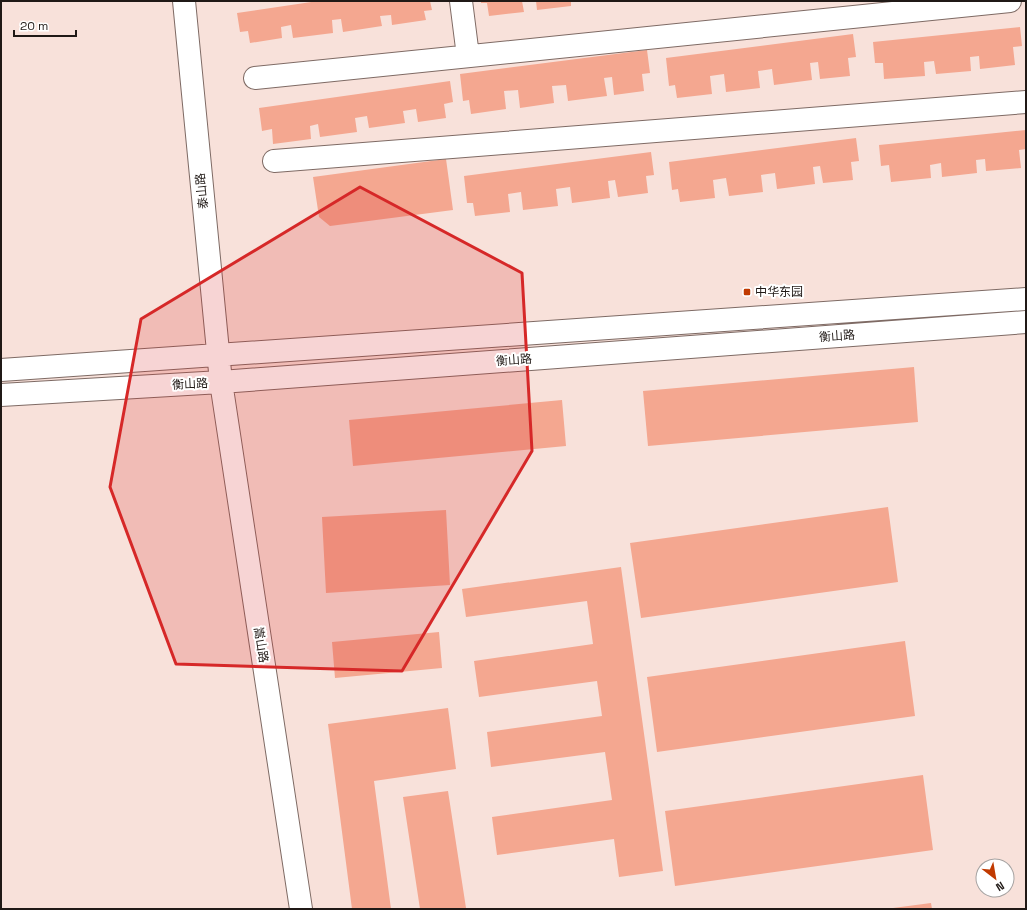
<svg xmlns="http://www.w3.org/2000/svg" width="1027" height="910" font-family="'Space Grotesk','Noto Sans SC',sans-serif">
<rect width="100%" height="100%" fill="#f8e1da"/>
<path fill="#f4a790" d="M318,1H430L432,10L424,11L426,20L392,25L391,15L380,16L382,26L343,32L341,19L332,20L333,33L293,38L291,25L281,27L282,38L250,43L248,31L240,32L237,13Z
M481,1H522L524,12L489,16L487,3H481Z
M536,1H571V6L537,10Z
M1020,27L1022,46L1013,47L1015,65L980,69L979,56L970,57L971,71L936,74L934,61L924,62L925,76L884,79L883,63H875L873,42Z
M853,34L856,57L848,58L850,76L820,79L818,62L810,63L812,80L774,85L772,69L758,71L760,88L726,92L724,74L710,76L712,94L677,98L675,85L669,86L666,58Z
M647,50L650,73L642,74L644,91L614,95L612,77L604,78L607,96L568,101L566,85L552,86L554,103L520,108L518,90L504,91L506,109L471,114L469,100L463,101L460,74Z
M450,81L453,102L444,104L446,118L418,122L416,109L403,111L405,123L369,128L367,116L355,118L357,132L320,137L318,124L310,126L311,139L273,144L272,129L262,131L259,108Z
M1026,130V149L1019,150L1021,168L986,171L985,159L976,160L977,173L942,177L941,163L930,165L931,178L891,182L889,165L881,166L879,145Z
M856,138L859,161L851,162L853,180L823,183L820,166L813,167L815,184L777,189L775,173L761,175L763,192L729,196L726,178L713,180L715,198L680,202L678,189L672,190L669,162Z
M651,152L654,175L646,176L648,193L618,197L615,180L608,181L610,198L572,203L570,187L556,189L558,206L523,210L521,192L508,194L510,212L475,216L473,203H467L464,176Z
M446,159L453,210L330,226L319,217L313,177Z
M914,367L918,422L648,446L643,391Z
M562,400L566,446L353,466L349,420Z
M888,507L898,582L641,618L630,543Z
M446,510L450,585L326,593L322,517Z
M621,567L663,871L619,877L614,839L497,855L492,817L612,800L605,752L491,767L487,732L602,716L597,681L479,697L474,661L593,644L587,601L466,617L462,589Z
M439,632L442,668L335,678L332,642Z
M905,641L915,716L657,752L647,677Z
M448,708L456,769L374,781L391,909H352L328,724Z
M923,775L933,850L675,886L665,811Z
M448,791L466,908L456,909H420L403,797Z
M931,903L932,909H893V908Z"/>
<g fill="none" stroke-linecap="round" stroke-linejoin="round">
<g stroke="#7e6a64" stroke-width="24">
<path id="minor" d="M184,1L221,382L301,909
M461,1L468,56
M255,78L1010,1
M274,161L1026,102
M1,370L1026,299
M1,395L221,382L1026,322"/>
</g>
<use href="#minor" stroke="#fff" stroke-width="22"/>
</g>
<path fill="#d62828" fill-opacity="0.2" stroke="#d62828" stroke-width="3" stroke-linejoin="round" d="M360,187L522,273L532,451L402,671L176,664L110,487L141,319Z"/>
<rect fill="#c13a01" stroke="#fff" stroke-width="1.5" x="743" y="288" width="8" height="8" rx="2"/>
<g text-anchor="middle" stroke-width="4" stroke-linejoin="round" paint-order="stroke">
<g font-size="12" fill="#201916" stroke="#fff">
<text transform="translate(202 191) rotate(-96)" y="4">泰山路</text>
<text transform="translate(837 336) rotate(-4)" y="4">衡山路</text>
<text transform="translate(514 360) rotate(-4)" y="4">衡山路</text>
<text transform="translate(190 384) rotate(-3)" y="4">衡山路</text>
<text transform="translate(261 645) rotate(81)" y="4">嵩山路</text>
</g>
<g font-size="12" fill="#201916" stroke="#fff" text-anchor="start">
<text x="755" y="296">中华东园</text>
</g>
</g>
<rect width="1027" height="910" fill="none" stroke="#201916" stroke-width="4"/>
<g transform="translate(995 878) rotate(149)"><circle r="19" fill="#ffffff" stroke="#a6a3a2"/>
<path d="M0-3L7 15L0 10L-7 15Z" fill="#c13a01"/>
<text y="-6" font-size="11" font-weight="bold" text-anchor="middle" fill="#201916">N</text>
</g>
<path d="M14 30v6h62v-6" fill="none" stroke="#201916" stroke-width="2"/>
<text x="20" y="30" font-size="12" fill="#201916" stroke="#ffffff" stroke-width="3" paint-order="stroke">20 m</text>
</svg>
